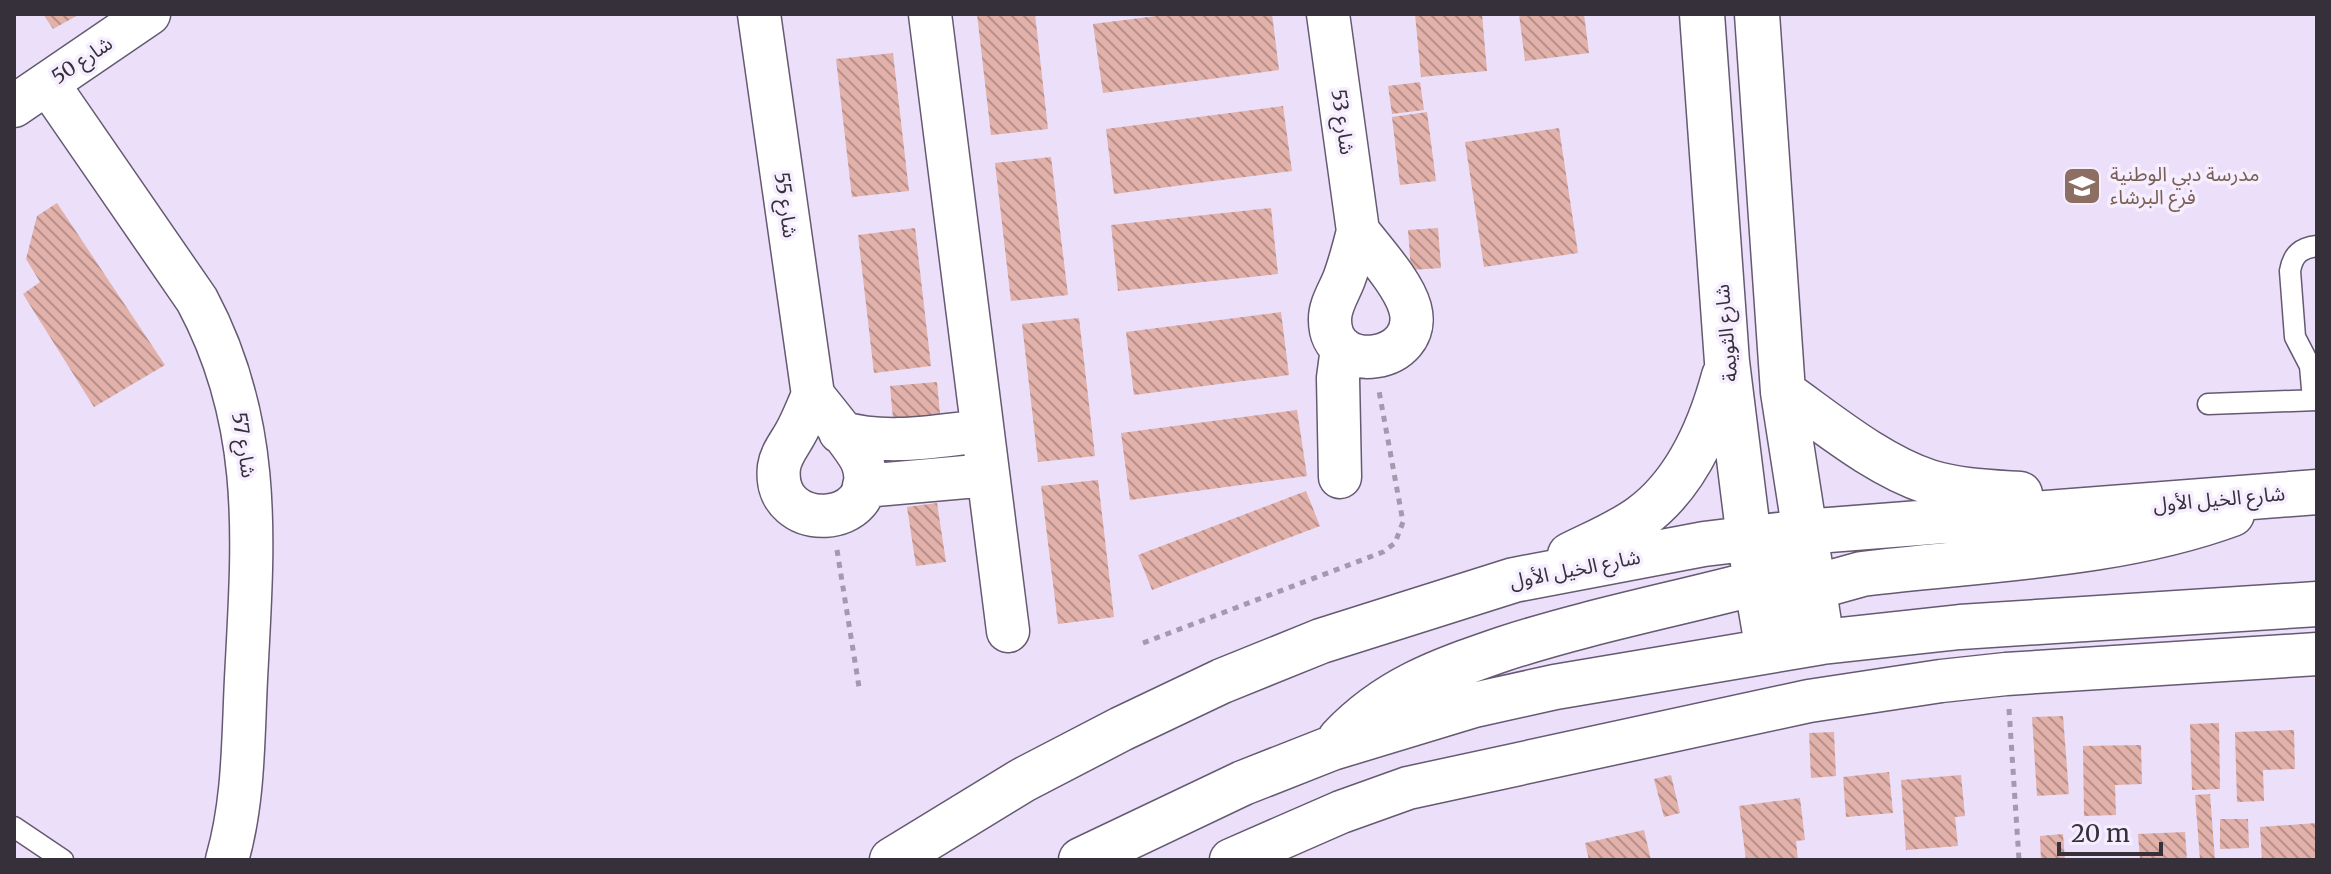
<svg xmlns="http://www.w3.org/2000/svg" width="2331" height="874" font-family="Merriweather,'Noto Sans Arabic',serif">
<defs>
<pattern id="building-back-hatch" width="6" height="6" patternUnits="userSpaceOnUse" patternTransform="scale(2)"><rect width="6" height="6" fill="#e1b1aa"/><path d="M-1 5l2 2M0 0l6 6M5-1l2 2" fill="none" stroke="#b7908b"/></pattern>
</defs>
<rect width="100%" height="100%" fill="#ebdffa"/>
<path fill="url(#building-back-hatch)" d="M43,14H80L53,29Z
M977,14H1035L1048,129L991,135Z
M1172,14H1272L1279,70L1103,93L1093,24Z
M1415,14H1482L1487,71L1421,77Z
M1519,14H1584L1589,53L1525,61Z
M893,53L909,191L852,197L836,59Z
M1420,82L1424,110L1392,114L1388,86Z
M1283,106L1292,171L1114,194L1106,129Z
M1427,112L1436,181L1400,185L1392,117Z
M1559,128L1578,253L1484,267L1465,142Z
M1051,157L1068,295L1011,301L995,163Z
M57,203L165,365L94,407L23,294L40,282L26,259L37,216Z
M1271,208L1278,274L1118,291L1111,225Z
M915,228L931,366L874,373L858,235Z
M1438,228L1441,268L1411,270L1408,230Z
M1281,312L1289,375L1134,395L1126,332Z
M1079,318L1095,456L1038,462L1022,324Z
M937,382L940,414L893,419L890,386Z
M1297,410L1307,476L1130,500L1121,433Z
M1098,480L1114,617L1058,624L1041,486Z
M1306,491L1320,526L1152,590L1138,555Z
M937,503L946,562L916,566L907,507Z
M2063,716L2069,794L2037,796L2032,717Z
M2219,723L2220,789L2192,790L2190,724Z
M2294,730L2295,769L2263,770L2264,801L2237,802L2235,732Z
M1834,732L1836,776L1811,778L1809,733Z
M2141,745L2142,784L2115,785L2116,815L2084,816L2083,746Z
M1889,772L1893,813L1846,817L1843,777Z
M1671,775L1680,813L1664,817L1654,779Z
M1961,775L1965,816L1955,817L1958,846L1906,850L1901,780Z
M2210,794L2215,860H2200L2195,795Z
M1800,798L1805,840L1796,841L1798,860H1746L1739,806Z
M2220,819H2248L2249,848L2220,849Z
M2317,823V860H2262L2260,827Z
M1644,830L1651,860H1589L1585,843Z
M2185,832L2187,860H2140L2138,834Z
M2063,834L2065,860H2041L2040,836Z"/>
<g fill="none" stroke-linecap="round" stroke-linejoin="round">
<g stroke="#655a71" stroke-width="23">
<path id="lane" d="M2313,400L2310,366L2295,337L2290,271C2293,254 2301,248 2317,246
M2208,404L2317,400
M14,827L63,860"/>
</g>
<g stroke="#655a71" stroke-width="45">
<path id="street" d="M759,14L813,395
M930,14L1008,631
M1328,14L1358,231
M48,84L197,300C264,425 253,543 246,679C243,740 244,801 227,860
M14,106L149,14
M1358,231C1374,252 1403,283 1410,308C1425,363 1329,378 1330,319C1330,305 1339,292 1344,279C1350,263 1354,247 1358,231Z
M813,395C824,410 858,449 863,464C883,529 771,536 779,467C781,454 789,445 795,434C802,422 807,408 813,395Z
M840,432C886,446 935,436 982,431
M1340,477L1338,378L1342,348
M864,486L988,475
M1231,860L1341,812L1408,788L1809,701L1941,681L2006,674L2317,654"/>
</g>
<g stroke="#655a71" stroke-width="47">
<path id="secondary" d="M1702,14L1727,362L1749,539L1768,651
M1757,14L1783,392L1822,642
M1783,392C1827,423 1877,465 1929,482C1958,491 1989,492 2020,494
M1570,555C1594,543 1619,533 1641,517C1686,484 1710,428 1724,376
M1791,607L1826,584L1862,574C1983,559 2118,556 2232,514
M1340,739C1387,689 1439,671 1503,649C1586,622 1672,605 1756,583L1782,572
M892,860L1023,780L1121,729L1222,681L1321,641L1514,580L1704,544L1803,532L2317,492
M1081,860L1243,783L1332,748L1474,705L1555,687L1822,642L1960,627L2317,604"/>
</g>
<path stroke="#a49aaf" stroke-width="5" stroke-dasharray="6 6" stroke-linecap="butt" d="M837,550L859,687
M1143,643L1383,552L1395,543L1403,522L1379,391
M2009,709L2019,860"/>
<use href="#lane" stroke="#fff" stroke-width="20"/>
<use href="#street" stroke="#fff" stroke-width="42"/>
<use href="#secondary" stroke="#fff" stroke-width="44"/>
</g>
<defs>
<g id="school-square" transform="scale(2)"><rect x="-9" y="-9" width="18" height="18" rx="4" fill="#8d6e63" stroke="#f6eeff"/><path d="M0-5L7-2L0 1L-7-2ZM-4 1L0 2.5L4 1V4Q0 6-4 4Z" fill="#fff"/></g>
</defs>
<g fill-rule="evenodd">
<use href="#school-square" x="2082" y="186"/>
</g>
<g text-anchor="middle" stroke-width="7" stroke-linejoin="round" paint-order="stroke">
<g font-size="20" fill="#35303a" stroke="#f6eeff">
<text transform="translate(82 60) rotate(-34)" y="7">شارع 50</text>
<text transform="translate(1343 122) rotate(82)" y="7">شارع 53</text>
<text transform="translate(786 205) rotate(82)" y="7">شارع 55</text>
<text transform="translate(1726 333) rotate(-95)" y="7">شارع الثويمة</text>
<text transform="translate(244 445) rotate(81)" y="7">شارع 57</text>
<text transform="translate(2219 499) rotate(-5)" y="7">شارع الخيل الأول</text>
<text transform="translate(1575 569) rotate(-11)" y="7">شارع الخيل الأول</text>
</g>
<g font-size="20" fill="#785e54" stroke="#f6eeff" text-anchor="start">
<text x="2110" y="181">مدرسة دبي الوطنية<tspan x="2110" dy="23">فرع البرشاء</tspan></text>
</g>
</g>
<rect width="2331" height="874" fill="none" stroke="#35303a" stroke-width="32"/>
<path d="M2059 842v12h102v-12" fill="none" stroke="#35303a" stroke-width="4"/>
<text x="2071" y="842" font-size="24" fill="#35303a" stroke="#f6eeff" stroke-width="6" paint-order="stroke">20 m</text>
</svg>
